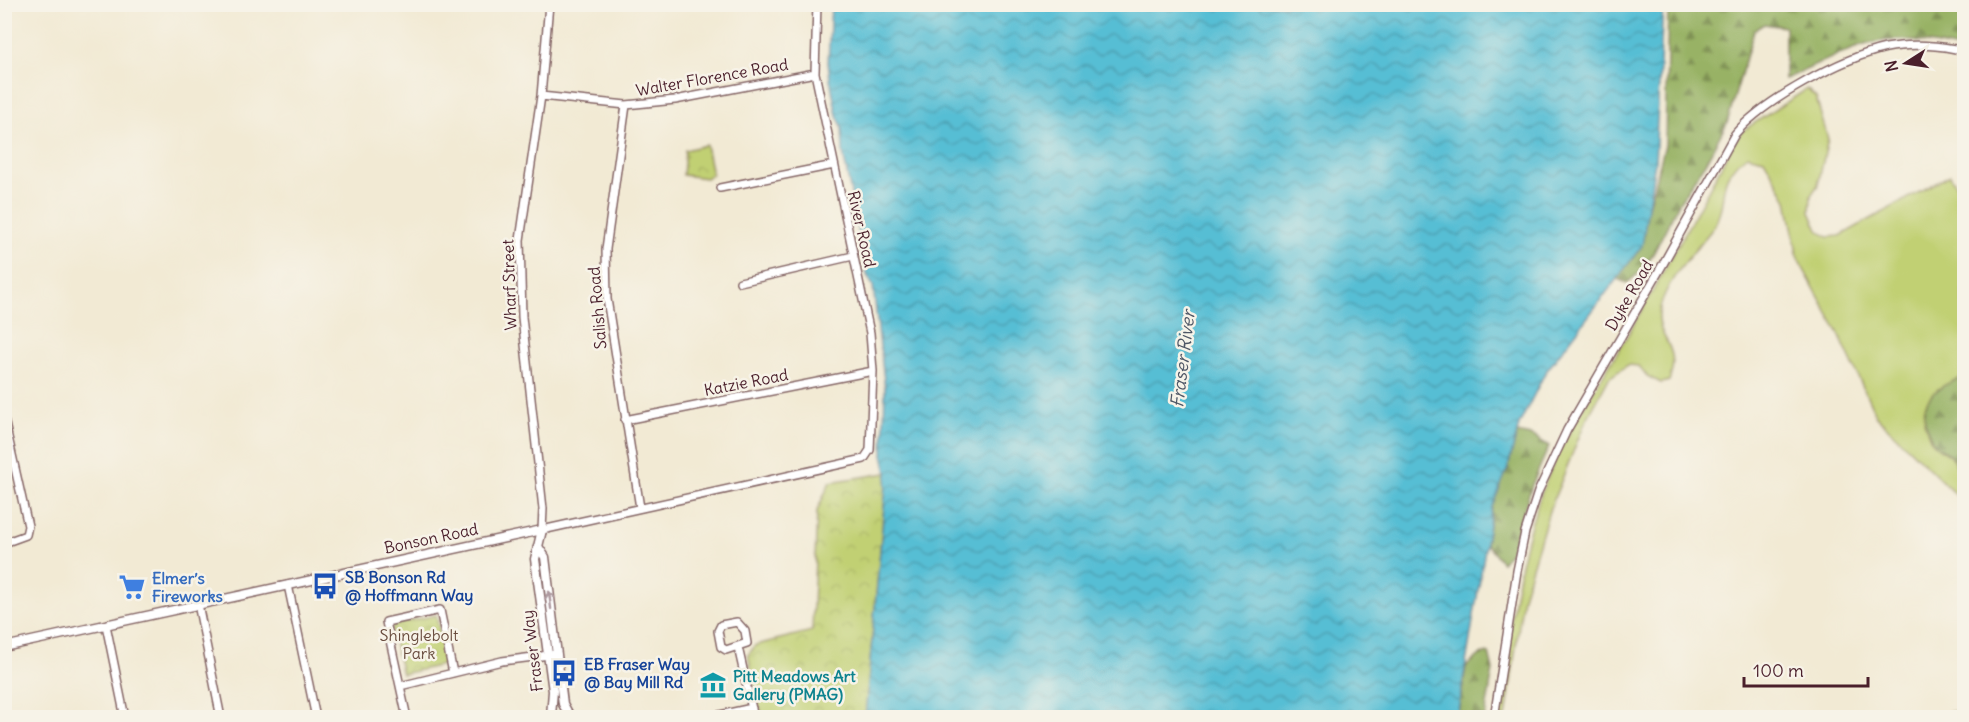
<svg xmlns="http://www.w3.org/2000/svg" width="1969" height="722" font-family="Delius,sans-serif">
<defs>
<pattern id="forest-firs" width="22" height="20" patternUnits="userSpaceOnUse" patternTransform="scale(1.5)"><rect width="22" height="20" fill="#98b265"/><path d="M5 1l3.5 6h-7zM16 11l3.5 6h-7z" fill="#7e9053"/></pattern>
<pattern id="park-crowns" width="20" height="18" patternUnits="userSpaceOnUse" patternTransform="scale(1.5)"><rect width="20" height="18" fill="#c1d073"/><path d="M2 6a3 3 0 1 1 6 0M12 15a3 3 0 1 1 6 0" fill="none" stroke="#a7b264"/></pattern>
<pattern id="water-waves" width="16" height="10" patternUnits="userSpaceOnUse" patternTransform="scale(1.5)"><rect width="16" height="10" fill="#57bed4"/><path d="M0 5q4-4 8 0t8 0" fill="none" stroke="#4a9aac"/></pattern>
</defs>
<rect width="100%" height="100%" fill="#f7f3e8"/>
<filter id="ink" filterUnits="userSpaceOnUse"><feTurbulence type="fractalNoise" baseFrequency=".0167" numOctaves="2"/><feDisplacementMap in="SourceGraphic" scale="12" xChannelSelector="R" yChannelSelector="G"/><feConvolveMatrix kernelMatrix="1 2 1 2 8 2 1 2 1" color-interpolation-filters="sRGB"/></filter>
<filter id="wash" filterUnits="userSpaceOnUse"><feTurbulence type="fractalNoise" baseFrequency=".008" numOctaves="4" result="noise"/><feDisplacementMap in="SourceGraphic" scale="24" xChannelSelector="R" yChannelSelector="G"/><feGaussianBlur stdDeviation="1.35" result="paint"/><feColorMatrix in="noise" values="0 0 0 0 0 0 0 0 0 0 0 0 0 0 0 0 0 1.4 0 .05"/><feComposite in="paint" operator="in"/></filter>
<g filter="url(#wash)">
<rect width="100%" height="100%" fill="#f2ead4"/>
<path fill="#c1d073" stroke="#86784f" stroke-width="1.5" d="M1807,89L1816,98L1828,139L1818,185L1811,195L1810,212L1818,230L1828,237L1840,236L1950,175L1964,198V377L1938,389L1924,421L1930,439L1937,447L1951,456L1958,468L1964,464V503L1876,416L1837,330L1798,259L1787,200L1764,159L1747,155C1713,180 1730,196 1715,224C1712,231 1705,237 1701,243C1684,263 1662,288 1659,314C1657,340 1682,346 1669,381L1661,383L1647,376L1639,366L1628,365L1609,378L1584,425L1549,511L1523,597L1506,717L1497,718C1508,646 1514,572 1538,503C1558,441 1597,387 1630,331C1665,269 1700,207 1733,144L1742,131Z
M1964,710V717H1919Z"/>
<path fill="url(#forest-firs)" stroke="#716848" stroke-width="1.5" d="M1668,5H1964V50C1937,45 1904,36 1876,42C1844,49 1815,67 1785,79V27L1764,24L1754,30L1727,123L1705,163L1680,201L1653,254L1639,273L1627,283L1615,278L1645,218L1665,145Z
M1964,377V464L1958,468C1955,465 1954,460 1951,456C1947,451 1940,450 1936,446C1931,441 1929,435 1927,429C1916,399 1939,385 1964,377Z
M1517,433L1535,437L1549,446L1532,485L1511,551L1502,562L1486,544L1492,506Z
M1489,653L1493,670L1485,717L1457,718L1466,667L1480,655Z"/>
<path fill="url(#park-crowns)" stroke="#86784f" stroke-width="1.5" d="M706,145L712,174L706,178L683,175L685,150Z
M887,473L865,717H761L748,655L756,645L812,631L817,511L830,482Z
M436,615L447,664L402,674L390,625Z"/>
<path fill="url(#water-waves)" stroke="#506e80" stroke-width="1.5" d="M831,5H1663L1655,162L1642,246L1545,373L1519,425L1508,468L1492,507L1457,717H865L887,473L883,455L885,389L873,286L867,275L843,153L842,126L837,116L830,79L828,63Z"/>
</g>
<g filter="url(#ink)">
<g fill="none" stroke-linecap="round" stroke-linejoin="round">
<g stroke="#856666" stroke-width="10">
<path id="minor" d="M549,4L541,96L520,240L522,317L543,509L542,530L864,459L870,450L873,371L870,333L815,73L817,4
M541,96L626,105L675,100L815,73
M626,105L606,249L607,299L640,508
M720,188L834,165
M740,282L853,256
M4,419L28,526L26,535L4,543
M625,420L873,371
M288,585L316,718
M198,604L221,718
M737,622L745,631L747,643L726,650L721,647L718,631L721,625Z
M106,625L125,718
M738,647L754,718
M400,686L502,661L557,654
M407,718L386,622L440,610L453,673
M706,718L752,708
M1494,718L1517,571L1525,532L1538,492L1567,430L1663,264L1735,134C1764,100 1842,58 1886,48C1910,43 1941,45 1964,51"/>
</g>
<g stroke="#856666" stroke-width="11">
<path id="tertiary" d="M539,548L545,557L563,704L569,715
M4,647L542,530L535,559L553,691L551,716
M550,718L569,715L574,718"/>
</g>
<use href="#minor" stroke="#fff" stroke-width="7"/>
<use href="#tertiary" stroke="#fff" stroke-width="8"/>
</g>
<defs><path id="oneway-shaft" d="M-6 0H5M1.5-3L5.5 0L1.5 3" fill="none" stroke-width="1.6" stroke-linecap="round" stroke-linejoin="round" transform="scale(1.5)"/></defs>
<use stroke="#ae9aa0" href="#oneway-shaft" transform="translate(550 600) rotate(-97)"/>
</g>
<defs>
<g id="bus-bare" transform="scale(2.07)"><path d="M-5-6H5V4H4V6H2V4H-2V6H-4V4H-5ZM-3.5-4V0h7V-4ZM-3.5 1.2v1.5H-2V1.2ZM2 1.2v1.5H3.5V1.2Z" fill="#1a4fb4" stroke="#f7f3e8" stroke-width="2.5" paint-order="stroke"/></g>
<g id="supermarket-bare" transform="scale(2.07)"><path d="M-6-5.5h2.5l.6 2H6L4.5 2H-2.5L-4.4-4H-6ZM-1.5 3.2a1.3 1.3 0 1 0 .1 0ZM3 3.2a1.3 1.3 0 1 0 .1 0Z" fill="#3f7fe0" stroke="#f7f3e8" stroke-width="2.5" paint-order="stroke"/></g>
<g id="museum-bare" transform="scale(2.07)"><path d="M0-6L6-3V-2H-6V-3ZM-5-1h2V3h-2ZM-1-1h2V3h-2ZM3-1h2V3H3ZM-6 4H6V6H-6Z" fill="#0f9aa8" stroke="#f7f3e8" stroke-width="2.5" paint-order="stroke"/></g>
</defs>
<g fill-rule="evenodd">
<use href="#bus-bare" x="325" y="586"/>
<use href="#supermarket-bare" x="132" y="587"/>
<use href="#bus-bare" x="564" y="673"/>
<use href="#museum-bare" x="713" y="685"/>
</g>
<g text-anchor="middle" stroke-width="5" stroke-linejoin="round" paint-order="stroke">
<g font-size="16" fill="#4a1f2b" stroke="#f7f3e8">
<text transform="translate(712 77) rotate(-10)" y="6">Walter Florence Road</text>
<text transform="translate(862 229) rotate(77)" y="6">River Road</text>
<text transform="translate(509 285) rotate(-92)" y="6">Wharf Street</text>
<text transform="translate(1629 295) rotate(-60)" y="6">Dyke Road</text>
<text transform="translate(597 308) rotate(-95)" y="6">Salish Road</text>
<text transform="translate(746 382) rotate(-11)" y="6">Katzie Road</text>
<text transform="translate(431 538) rotate(-12)" y="6">Bonson Road</text>
<text transform="translate(532 651) rotate(-97)" y="6">Fraser Way</text>
</g>
<g font-size="16" font-weight="bold" fill="#164399" stroke="#f7f3e8" text-anchor="start">
<text x="345" y="583">SB Bonson Rd<tspan x="345" dy="18">@ Hoffmann Way</tspan></text>
<text x="584" y="670">EB Fraser Way<tspan x="584" dy="18">@ Bay Mill Rd</tspan></text>
</g>
<g font-size="16" font-weight="bold" fill="#366cbe" stroke="#f7f3e8" text-anchor="start">
<text x="152" y="584">Elmer’s<tspan x="152" dy="18">Fireworks</tspan></text>
</g>
<g font-size="16" fill="#684b3d" stroke="#f7f3e8">
<text x="419" y="641">Shinglebolt<tspan x="419" dy="18">Park</tspan></text>
</g>
<g font-size="16" font-weight="bold" fill="#0d838f" stroke="#f7f3e8" text-anchor="start">
<text x="733" y="682">Pitt Meadows Art<tspan x="733" dy="18">Gallery (PMAG)</tspan></text>
</g>
<g font-size="18" font-style="italic" fill="#4f5766" stroke="#f7f3e8">
<text transform="translate(1183 359) rotate(-83)" y="6">Fraser River</text>
</g>
</g>
<rect width="1969" height="722" fill="none" stroke="#f7f3e8" stroke-width="24"/>
<g transform="translate(1906 63) rotate(258)" stroke="#f7f3e8" stroke-width="4.5" paint-order="stroke">
<path d="M0-4.5L10 22L0 15L-10 22Z" fill="#4a1f2b"/>
<text y="-9" font-size="16" font-weight="bold" text-anchor="middle" fill="#4a1f2b">N</text>
</g>
<path d="M1744 677v9h124v-9" fill="none" stroke="#4a1f2b" stroke-width="3"/>
<text x="1753" y="677" font-size="18" fill="#4a1f2b" stroke="#f7f3e8" stroke-width="4.5" paint-order="stroke">100 m</text>
</svg>
